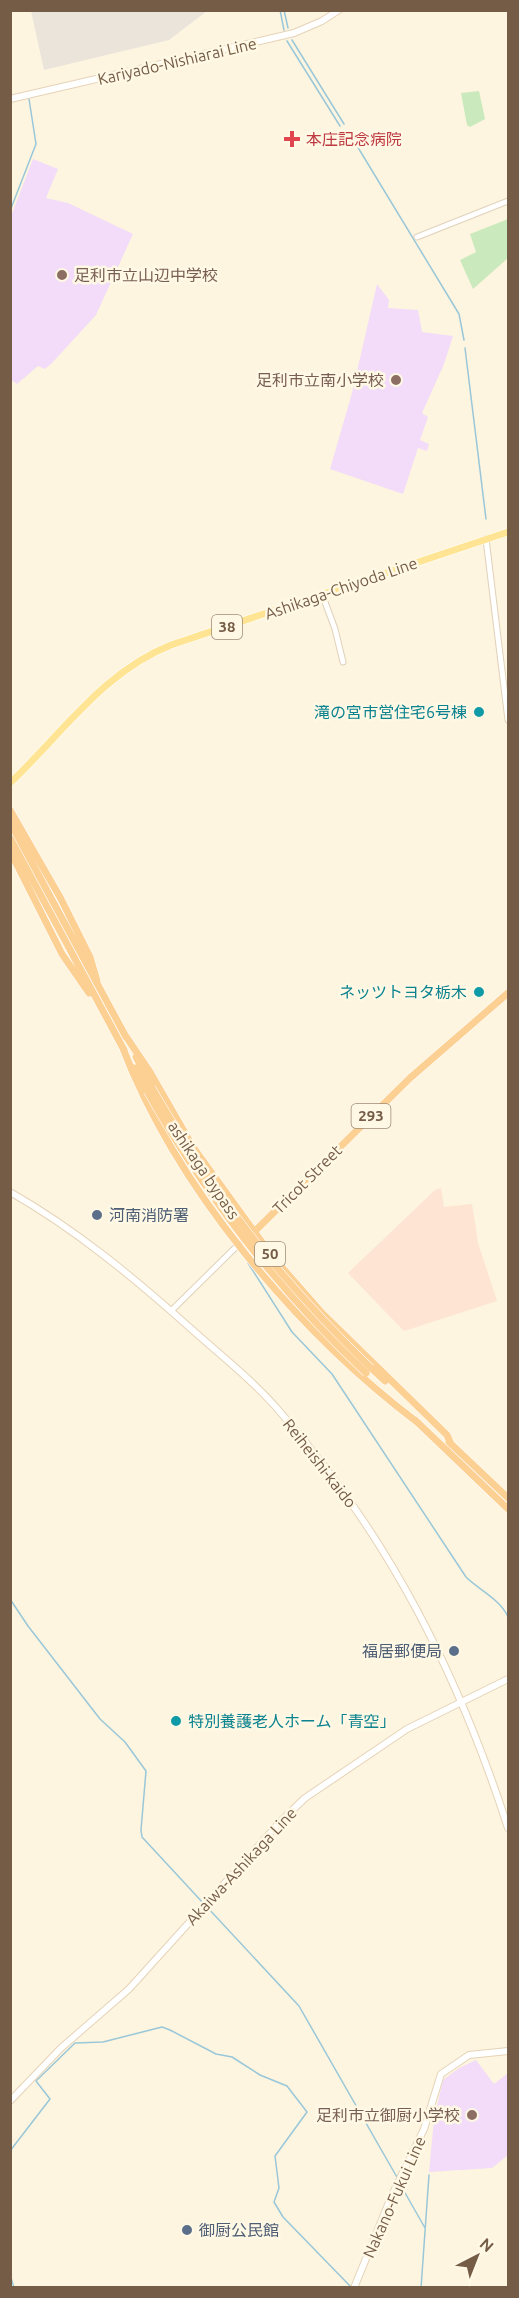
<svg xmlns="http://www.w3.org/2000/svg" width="519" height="2298" font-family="Ubuntu,'Noto Sans JP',sans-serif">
<rect width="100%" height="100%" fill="#fdf5df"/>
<path fill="#fee4d2" d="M441,1188L444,1207L472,1204L478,1243L497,1301L404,1331L348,1273L435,1190Z"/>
<path fill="#ebe4db" d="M31,11V10L207,11L169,40L44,70Z"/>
<path fill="#f2dcf9" d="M33,159L58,169L46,198L68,203L133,234L96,315L52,363L45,369L38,366L17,384L10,379L11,216Z
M377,284L389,300L388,308L418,310L422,332L453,336L444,364L422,413L428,417L420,440L429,444L427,451L418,448L403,494L330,469L352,393Z
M476,2060L494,2084L508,2073V2155L492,2168L429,2172L434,2119L443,2080L459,2068Z"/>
<path fill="#caeabd" d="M479,91L485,119L470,127L467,125L461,93Z
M508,219V258L473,289L460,260L476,252L470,234Z"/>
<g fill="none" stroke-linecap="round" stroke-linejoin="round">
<path stroke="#99c7d9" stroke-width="1.5" d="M280,10L284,30
M284,10L288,28
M292,40L344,124
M287,41L340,126
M348,131L459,314L464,340
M10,211L36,144L29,99
M465,348L486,519
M248,1263L292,1332L332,1374L466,1577C479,1590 501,1600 508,1617
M10,1599L28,1626L100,1719L125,1742L146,1771L141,1830L142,1837L204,1904
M207,1907L299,2006L398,2179
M10,2151L50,2099L36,2081L75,2043L103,2042L162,2027L170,2030L216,2054L232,2057L260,2075L287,2086L307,2112L275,2156L279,2188L274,2202L283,2217L351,2287
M400,2184L425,2228
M10,2274L14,2288
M421,2288L429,2175"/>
<g stroke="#e1d1bb" stroke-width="7">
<path id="tertiary" d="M417,237L508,201
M486,539L508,720
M322,594L335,629L343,662
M171,1311L239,1244"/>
</g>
<g stroke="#e6d3b8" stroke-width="8">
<path id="secondary" d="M10,99L294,33L322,21L339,10
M10,1192C75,1229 133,1277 188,1326C219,1354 254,1381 281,1413C389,1537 458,1673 508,1828
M10,2101L61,2048L129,1989L281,1821L305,1798L407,1729L508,1679
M354,2288L392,2195L424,2129L441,2074L469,2055L508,2051"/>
</g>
<g stroke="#fff" stroke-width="8">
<path id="primary" d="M10,783C61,735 104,671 171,645L508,532"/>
</g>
<g stroke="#fff" stroke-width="8">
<path id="trunk" d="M10,810L61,899L90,957L97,981
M10,822L126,1037
M10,838L124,1050
M10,851L62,954L89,993
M125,1035L150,1072L193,1147L272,1256L323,1314L447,1435L451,1444
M122,1046C176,1188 297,1331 417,1422
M136,1057L152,1088
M134,1068L147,1091
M252,1234L410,1078L508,993
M371,1368L385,1381
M415,1420L508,1509
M449,1442L508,1498"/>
</g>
<use href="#tertiary" stroke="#fff" stroke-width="5"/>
<use href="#secondary" stroke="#fff" stroke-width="6"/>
<use href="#primary" stroke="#ffe494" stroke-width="7"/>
<use href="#trunk" stroke="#fccf93" stroke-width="7"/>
<g stroke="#fff" stroke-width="8" stroke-linecap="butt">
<path id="trunk-bridge" d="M152,1088C215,1197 281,1281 371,1368
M147,1091C206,1197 278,1290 366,1373"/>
</g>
<use href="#trunk-bridge" stroke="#fccf93" stroke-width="7"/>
</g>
<path fill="#e0444e" stroke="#fff8e5" stroke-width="2" d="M289 130h6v6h6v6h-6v6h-6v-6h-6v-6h6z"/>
<g fill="#8d6e63" stroke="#fff8e5" stroke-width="2">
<circle cx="62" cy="275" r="6"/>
<circle cx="396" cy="380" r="6"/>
<circle cx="472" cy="2115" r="6"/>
</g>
<g fill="#0f9aa8" stroke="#fff8e5" stroke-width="2">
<circle cx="479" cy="712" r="6"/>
<circle cx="479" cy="992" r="6"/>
<circle cx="176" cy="1721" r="6"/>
</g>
<g fill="#5c6f8a" stroke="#fff8e5" stroke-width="2">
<circle cx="97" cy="1215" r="6"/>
<circle cx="454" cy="1651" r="6"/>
<circle cx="187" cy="2230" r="6"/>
</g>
<g text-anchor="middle" stroke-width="5" stroke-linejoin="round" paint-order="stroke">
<g fill="#fff8e5" stroke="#9e8b76" stroke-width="1.5">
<rect x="212" y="615" width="30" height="24" rx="4.5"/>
<rect x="351.5" y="1104" width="39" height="24" rx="4.5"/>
<rect x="255" y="1242" width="30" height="24" rx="4.5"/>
</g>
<g font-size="15" font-weight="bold" fill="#745c46">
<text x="227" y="632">38</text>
<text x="371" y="1121">293</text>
<text x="270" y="1259">50</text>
</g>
<g font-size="16" fill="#745c46" stroke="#fff8e5">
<text transform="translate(177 61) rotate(-13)" y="6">Kariyado-Nishiarai Line</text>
<text transform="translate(341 588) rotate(-19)" y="6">Ashikaga-Chiyoda Line</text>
<text transform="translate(204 1170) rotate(56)" y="6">ashikaga bypass</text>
<text transform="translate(307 1179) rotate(-45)" y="6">Tricot Street</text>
<text transform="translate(320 1463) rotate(52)" y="6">Reiheishi-kaido</text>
<text transform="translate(241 1866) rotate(-47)" y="6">Akaiwa-Ashikaga Line</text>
<text transform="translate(394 2197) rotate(-66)" y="6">Nakano-Fukui Line</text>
</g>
<g font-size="16" fill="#be3a42" stroke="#fff8e5" text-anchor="start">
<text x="306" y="145">本庄記念病院</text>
</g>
<g font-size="16" fill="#785e54" stroke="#fff8e5" text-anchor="end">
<text x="74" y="281" text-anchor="start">足利市立山辺中学校</text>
<text x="384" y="386">足利市立南小学校</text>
<text x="460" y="2121">足利市立御厨小学校</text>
</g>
<g font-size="16" fill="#0d838f" stroke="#fff8e5" text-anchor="end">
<text x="467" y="718">滝の宮市営住宅6号棟</text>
<text x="467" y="998">ネッツトヨタ栃木</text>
<text x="188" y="1727" text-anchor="start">特別養護老人ホーム「青空」</text>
</g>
<g font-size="16" fill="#4e5e75" stroke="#fff8e5" text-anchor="start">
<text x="109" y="1221">河南消防署</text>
<text x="442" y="1657" text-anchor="end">福居郵便局</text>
<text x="199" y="2236">御厨公民館</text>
</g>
</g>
<rect width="519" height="2298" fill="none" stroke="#745c46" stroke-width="24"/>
<g transform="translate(477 2256) rotate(42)" stroke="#fff8e5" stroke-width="4.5" paint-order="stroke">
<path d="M0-4.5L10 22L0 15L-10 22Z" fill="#745c46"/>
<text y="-9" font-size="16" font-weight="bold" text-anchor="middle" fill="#745c46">N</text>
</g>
</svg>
